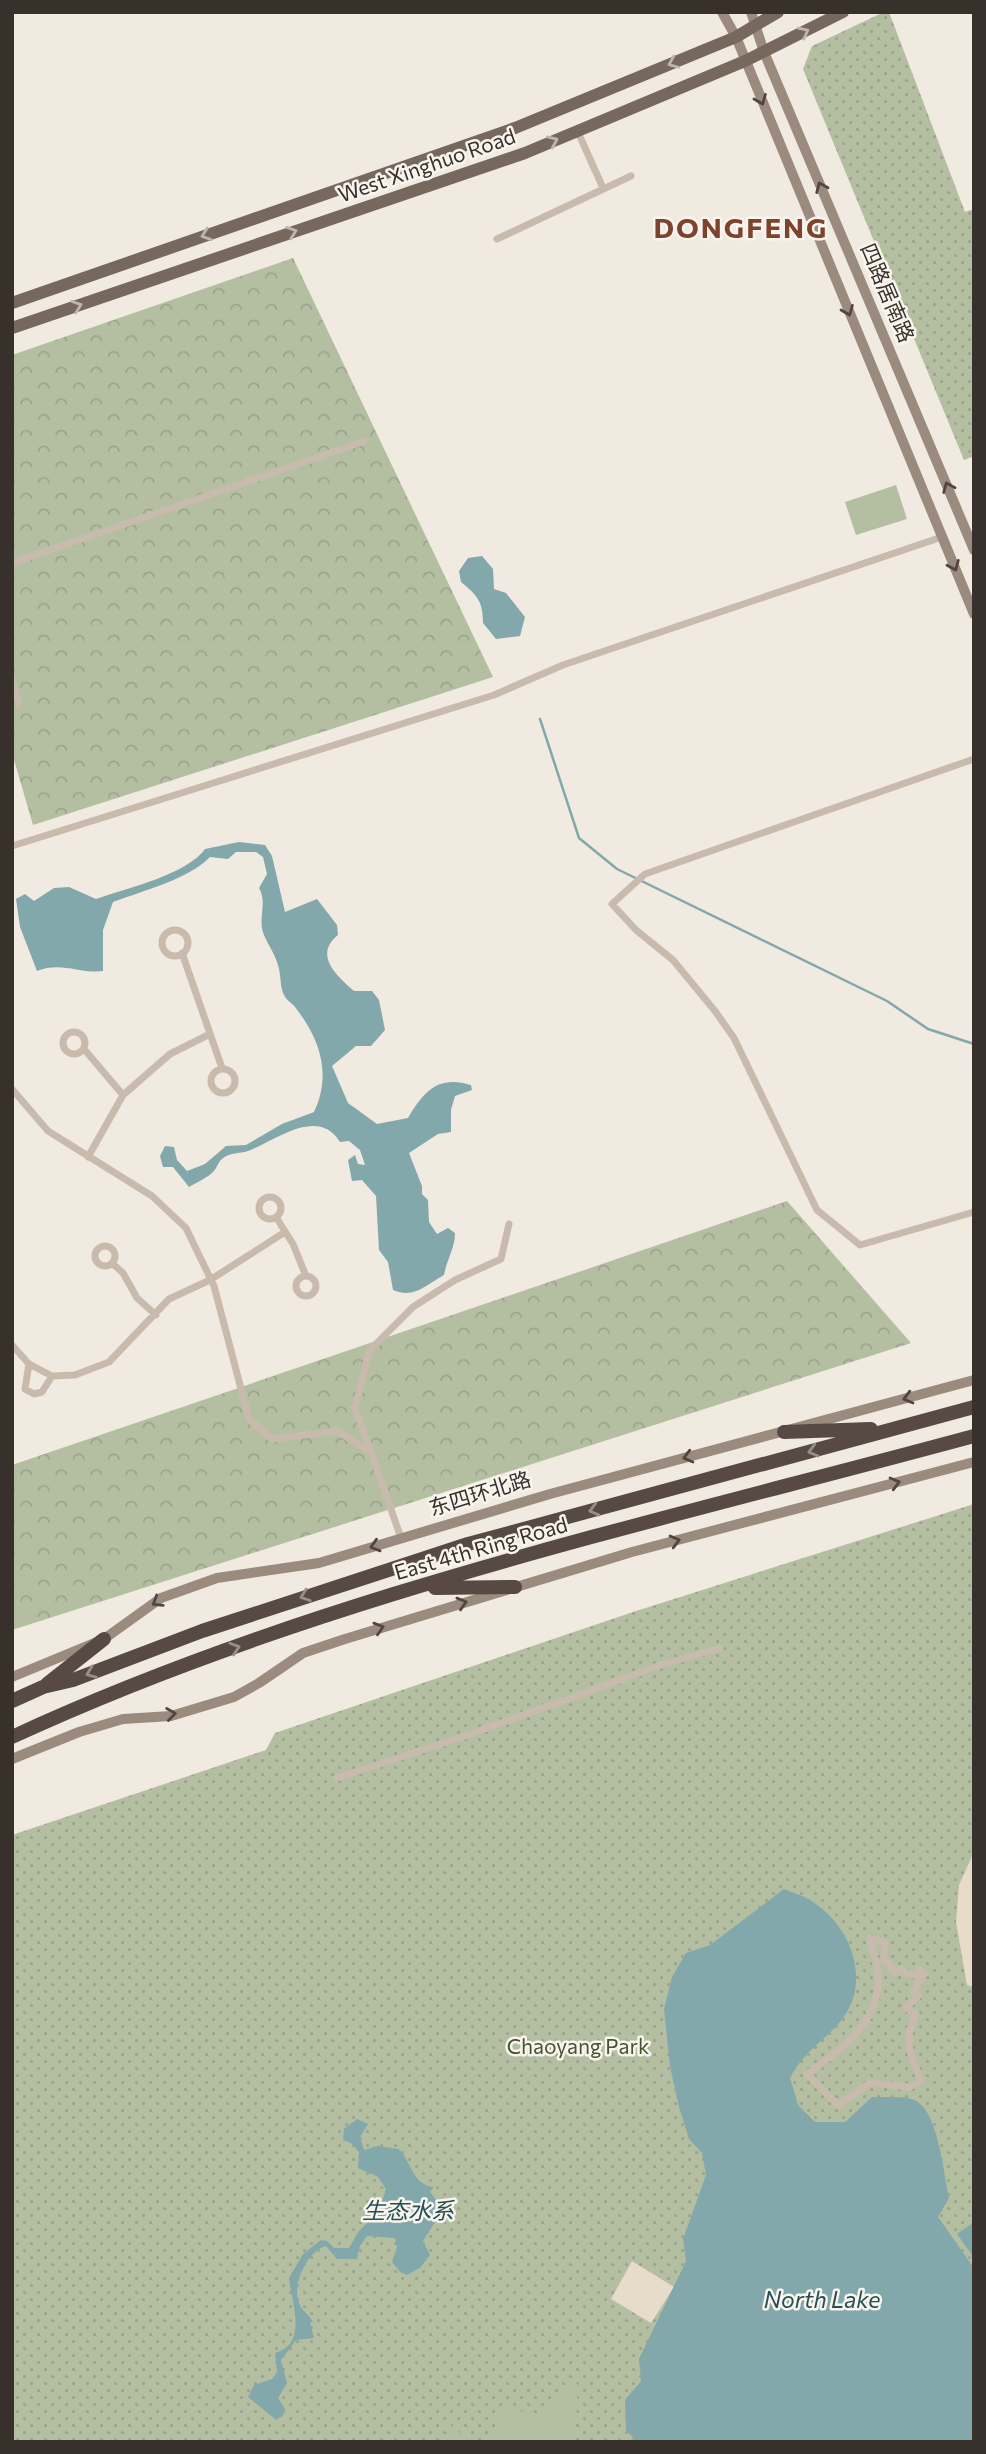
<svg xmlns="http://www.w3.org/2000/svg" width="986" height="2454" font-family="Commissioner,'Noto Sans SC',sans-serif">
<defs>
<pattern id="grass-dots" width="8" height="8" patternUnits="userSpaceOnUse" patternTransform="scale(1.75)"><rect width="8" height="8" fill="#b4bfa2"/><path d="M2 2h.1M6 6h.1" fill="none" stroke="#9ba48c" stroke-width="1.8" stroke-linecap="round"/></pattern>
<pattern id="forest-crowns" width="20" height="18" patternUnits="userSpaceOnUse" patternTransform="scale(1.75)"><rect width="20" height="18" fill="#b4bfa2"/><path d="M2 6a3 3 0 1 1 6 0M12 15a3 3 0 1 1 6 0" fill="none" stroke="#9ba48c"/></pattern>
</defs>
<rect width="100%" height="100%" fill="#f1eae1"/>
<path fill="url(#grass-dots)" d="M884,12H889L965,212L974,209V456L964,460L803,69L812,46Z
M974,1504V2442H12V1835L266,1750L275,1733L636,1611Z"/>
<path fill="url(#forest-crowns)" d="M293,258L493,677L33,825L12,753V355Z
M787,1201L911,1343L12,1630V1465Z"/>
<path fill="#b4bfa2" d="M896,485L907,519L856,535L845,502Z
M578,2383L575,2442H489L507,2399L520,2411L534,2415Z
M448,2423L470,2442H449Z"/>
<path fill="#e7dbca" d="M974,1852V1987L967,1985L956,1922L959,1885Z
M632,2261L674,2287L651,2323L611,2299Z"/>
<path fill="#83a8ab" d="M482,556L493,569L494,589L506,593L525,617L520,636L496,639L483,623C483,602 478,596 461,582L459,571L468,558Z
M239,842L265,845L272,856L285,912L317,899L337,925L338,935C313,955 337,976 354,991H372L379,1000L385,1030L371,1046H356L332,1066L348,1103L377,1124L408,1118C424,1091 438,1075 471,1085L472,1090L455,1096L451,1110V1132L438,1134L409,1153L422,1186V1194L428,1200L429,1222L437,1234L448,1228L455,1233C455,1248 447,1259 444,1275C426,1285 414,1299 393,1290L388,1262L379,1250L376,1196L362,1180L352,1181L348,1160L355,1155L358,1164L365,1165L360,1150L349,1141L340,1142C318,1106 276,1140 248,1151C239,1154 230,1152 222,1159C218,1162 217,1168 213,1172C207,1178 197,1182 189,1187L173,1167H163L160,1156L165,1146L174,1147L177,1160L187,1171L205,1164L226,1146L246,1145L282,1124L314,1112C332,1074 320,1039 295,1007C292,1003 286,1000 284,995C280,988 281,977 279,969C276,955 269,947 264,935C257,918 268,904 259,888L267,874L263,857L256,852H236L228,859L210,857C189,879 142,891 113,902L103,930V971C80,974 61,961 37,971L20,927L16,899L25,894L34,901L54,888L69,887L96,899C127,888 186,875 205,849Z
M784,1889C793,1893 805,1896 813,1902C853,1928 872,1984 840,2022C821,2044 804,2051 790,2078L798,2105L815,2122H845L872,2097C885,2098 904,2095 916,2101C938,2112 944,2174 949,2198L938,2217L974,2268V2442H637L626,2430L625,2400L641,2381L639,2359L686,2261L683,2239L706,2175L702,2153L689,2139L679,2107L670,2066L664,2009L672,1977L686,1953L710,1945Z
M357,2119L368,2124L360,2137L364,2150L377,2146L399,2149C412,2162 412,2185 434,2187L430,2192L437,2201L441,2200L442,2211L423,2241L430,2255L420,2268L407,2275L400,2272L392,2262L397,2247L395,2238L367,2236L360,2246L357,2259H337L326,2246C308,2250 293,2283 298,2300C301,2311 308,2313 313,2322L310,2323L314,2338L296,2340L281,2360L287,2383L278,2398L285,2409L282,2417L275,2419L248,2397L254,2385L272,2379L277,2372L275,2353C309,2344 291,2301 289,2278L303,2254L321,2240L327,2241L334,2248H349L358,2232L379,2211L386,2189L378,2177L358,2168L359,2152L351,2143L343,2140L344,2129Z
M974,2222V2258L957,2234Z"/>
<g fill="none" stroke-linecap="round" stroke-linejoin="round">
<path stroke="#83a8ab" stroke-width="2.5" d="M540,719L579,838L617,869L887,1001L928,1029L974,1044"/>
<path stroke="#c8bbae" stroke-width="7" d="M577,130L603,188
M497,239L631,176
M12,563L365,441
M12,679L19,704
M974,759L645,874L612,904L636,930L673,960L715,1011L734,1038L817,1210L860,1245L974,1212
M12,846L494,695L563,665L942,537
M162 943a13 13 0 1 1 26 0a13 13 0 1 1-26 0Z
M182,953L222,1068
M63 1043a11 11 0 1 1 22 0a11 11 0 1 1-22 0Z
M84,1049L123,1095
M211 1081a12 12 0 1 1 24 0a12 12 0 1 1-24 0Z
M12,1089L48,1131L152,1196L186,1228L214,1286L249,1419L272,1439L337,1431L371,1452L401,1538
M88,1157L123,1095L170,1054L210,1034
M259 1208a11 11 0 1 1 22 0a11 11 0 1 1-22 0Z
M276,1217L293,1244L306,1276
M95 1256a10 10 0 1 1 20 0a10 10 0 1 1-20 0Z
M113,1264L123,1273L137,1298L156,1315
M296 1286a10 10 0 1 1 20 0a10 10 0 1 1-20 0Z
M12,1345L29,1364L52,1376L75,1375L109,1362L169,1299L210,1280L285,1232
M29,1364L25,1389L34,1394L42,1392L52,1376
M371,1451L355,1409L369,1351L413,1307L455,1280L501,1259L509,1224
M337,1778L465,1736L664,1664L720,1648
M870,1938L885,1943L883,1961L888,1962L895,1973L902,1969L906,1974L916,1975L919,1969L924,1974L914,1991L918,1996L906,2008L916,2014C902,2041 911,2055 921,2081L910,2087L870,2083L838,2105L807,2074C838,2052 873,2028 878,1987C880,1972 873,1954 870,1938Z"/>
<path stroke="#9b8b7f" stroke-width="10" d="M722,12L736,37L974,614
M751,12L764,52L974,550
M12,1677L104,1639L161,1598L217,1578L319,1563L550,1494L974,1380
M12,1759L79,1732L123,1719L171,1716L234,1697L259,1683L303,1653L345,1639L632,1552L974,1462"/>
<path stroke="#77685e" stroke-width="12" d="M12,303L515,128L736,37L778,12
M12,328L525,153L745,61L843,12"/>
<path stroke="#574a44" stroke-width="14" d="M784,1432L871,1429
M435,1588L515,1587
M47,1684L104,1639
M12,1701L43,1687L73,1680L202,1631L468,1544L974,1407
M12,1737C314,1597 653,1523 974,1436"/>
</g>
<defs><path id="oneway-chevron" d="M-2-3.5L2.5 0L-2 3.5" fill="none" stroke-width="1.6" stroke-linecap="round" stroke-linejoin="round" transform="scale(1.75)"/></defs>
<g stroke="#beb5ad">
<use href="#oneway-chevron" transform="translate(804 32) rotate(-27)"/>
<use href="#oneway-chevron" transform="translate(673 63) rotate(157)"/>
<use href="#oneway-chevron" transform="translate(553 141) rotate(-24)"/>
<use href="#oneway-chevron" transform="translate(292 232) rotate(-19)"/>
<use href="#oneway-chevron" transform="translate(206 235) rotate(161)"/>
<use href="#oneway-chevron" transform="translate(77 306) rotate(-19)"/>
</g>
<g stroke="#504740">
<use href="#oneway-chevron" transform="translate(761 100) rotate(68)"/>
<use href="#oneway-chevron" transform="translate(821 187) rotate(-113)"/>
<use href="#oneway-chevron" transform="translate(848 311) rotate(68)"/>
<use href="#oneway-chevron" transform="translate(948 487) rotate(-113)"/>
<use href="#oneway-chevron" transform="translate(954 566) rotate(67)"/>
<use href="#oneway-chevron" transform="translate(908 1398) rotate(165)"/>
<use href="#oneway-chevron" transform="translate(688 1457) rotate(165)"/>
<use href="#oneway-chevron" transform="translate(895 1483) rotate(-15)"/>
<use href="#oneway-chevron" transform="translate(675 1541) rotate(-15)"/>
<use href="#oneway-chevron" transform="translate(375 1546) rotate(163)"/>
<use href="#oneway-chevron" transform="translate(157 1602) rotate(148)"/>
<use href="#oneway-chevron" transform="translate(462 1603) rotate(-17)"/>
<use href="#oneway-chevron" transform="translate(379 1628) rotate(-17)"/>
<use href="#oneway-chevron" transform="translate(171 1714) rotate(-8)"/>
</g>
<g stroke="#988e88">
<use href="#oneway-chevron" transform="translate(813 1451) rotate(165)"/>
<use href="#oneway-chevron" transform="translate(594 1510) rotate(165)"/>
<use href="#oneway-chevron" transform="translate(305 1596) rotate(161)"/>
<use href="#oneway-chevron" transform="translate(235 1648) rotate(-18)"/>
<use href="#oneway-chevron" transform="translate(91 1673) rotate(159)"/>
</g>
<g text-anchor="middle" stroke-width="5" stroke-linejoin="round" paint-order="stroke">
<g font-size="21" fill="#37302b" stroke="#f9f4ed">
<text transform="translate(427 166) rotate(-19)" y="7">West Xinghuo Road</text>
<text transform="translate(887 293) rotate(67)" y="7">四路居南路</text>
<text transform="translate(480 1494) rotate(-17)" y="7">东四环北路</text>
<text transform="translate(481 1549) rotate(-16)" y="7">East 4th Ring Road</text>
</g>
<g font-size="21" fill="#465332" stroke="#f9f4ed">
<text x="578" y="2054">Chaoyang Park</text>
</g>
<g font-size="23" font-style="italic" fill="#255054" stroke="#f9f4ed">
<text x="408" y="2219">生态水系</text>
<text x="822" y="2308">North Lake</text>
</g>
<g font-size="28" font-weight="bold" letter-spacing="2" fill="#7d432d" stroke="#f9f4ed">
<text x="741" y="238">DONGFENG</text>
</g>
</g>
<rect width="986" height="2454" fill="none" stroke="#37302b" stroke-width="28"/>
</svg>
